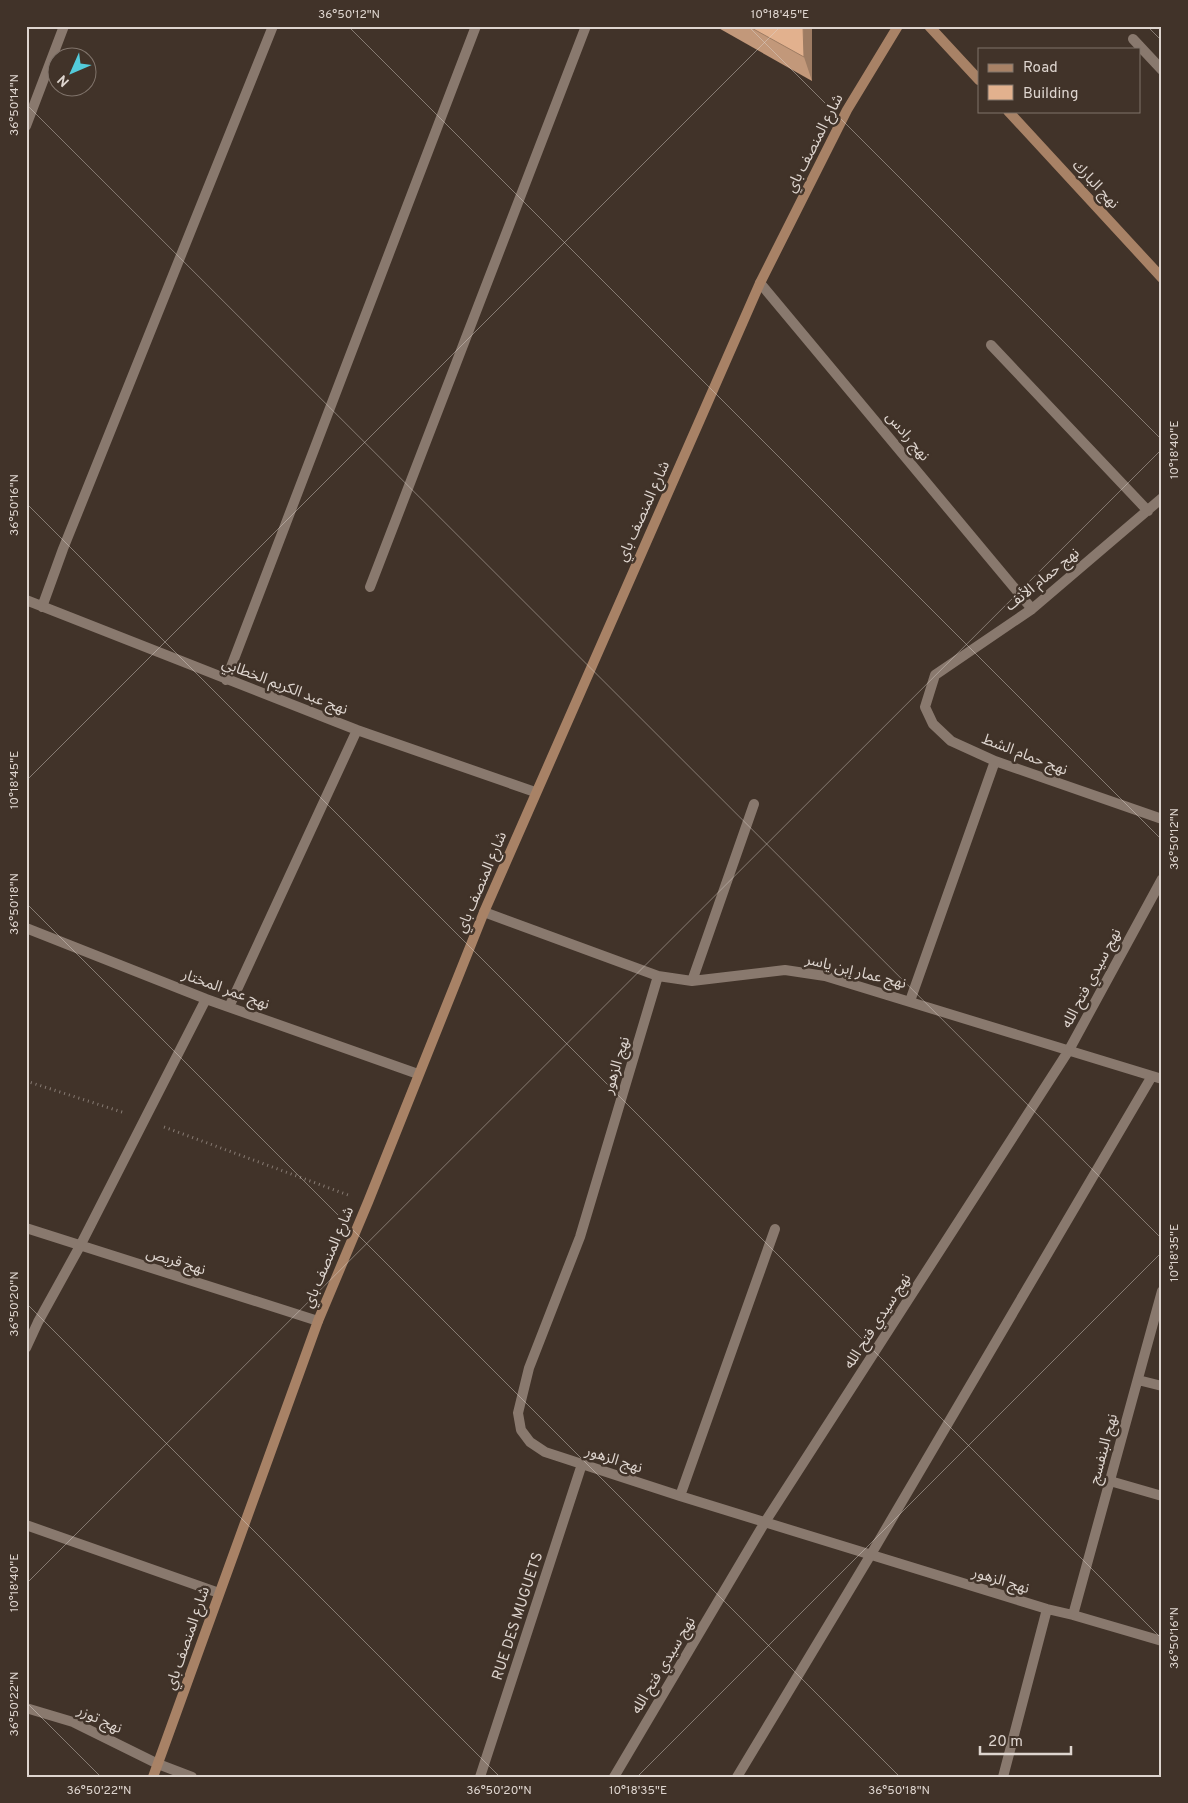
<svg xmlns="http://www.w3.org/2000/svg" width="1188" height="1803" font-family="Overpass,'Noto Sans Arabic',sans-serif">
<rect width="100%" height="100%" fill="#413329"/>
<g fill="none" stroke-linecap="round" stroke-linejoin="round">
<path stroke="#877b73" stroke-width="3" stroke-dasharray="1 4" stroke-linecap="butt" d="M26,1081L125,1113
M164,1127L348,1195"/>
<path stroke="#89796e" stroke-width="10" d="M1133,39L1162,70
M26,126L64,26
M760,283L1032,609
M991,345L1148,511
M1162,498L1032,609L935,675L925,707L933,724L951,741L995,761L1162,819
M370,587L586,26
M26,600L357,730L535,792
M42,607L63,549L273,26
M226,680L476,26
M484,912L658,976L692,981L785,970L825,976L1162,1079
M26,928L206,999L418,1074
M658,976L580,1237L529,1368L518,1413L521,1430L530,1442L545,1452L680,1496L1047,1609L1073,1615L1162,1641
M692,981L754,804
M910,1001L995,761
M229,1007L357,730
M26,1228L318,1321
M26,1348L38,1322L80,1246L206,999
M1138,1380L1162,1386
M1110,1481L1162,1496
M680,1496L775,1229
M26,1525L219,1593
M1073,1615L1162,1291
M26,1708L73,1722L158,1764L192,1777
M480,1777L582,1464
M614,1777L765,1522L1069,1050L1162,879
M737,1777L870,1556L1152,1076
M1003,1777L1047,1609"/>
<path stroke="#a88266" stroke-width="10" d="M929,26L979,80
M1008,111L1162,278
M153,1777L318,1321L368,1202L484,912L760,283L847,110L898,26"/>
</g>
<path fill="#c2987a" d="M715,26H812V81Z"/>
<path fill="#9e7c63" d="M803,26H812V81L804,57Z"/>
<path fill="#e2b18e" stroke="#9e7c63" d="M748,26H803L804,57Z"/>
<path fill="none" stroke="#ded5cf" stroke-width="1" stroke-opacity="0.45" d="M348,26L1162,840M748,26L1162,440M1147,26L1162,41M26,104L1162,1239M26,503L1162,1639M26,781L781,26M26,903L900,1777M26,1303L500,1777M26,1584L1162,449M26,1702L101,1777M637,1777L1162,1252"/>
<g text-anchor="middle" stroke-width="5" stroke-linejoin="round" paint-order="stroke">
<g font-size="15" fill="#ded5cf" stroke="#413329">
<text transform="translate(814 143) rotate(-63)" y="5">شارع المنصف باي</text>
<text transform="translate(1096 184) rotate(47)" y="5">نهج البارك</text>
<text transform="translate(908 436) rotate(50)" y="5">نهج رادس</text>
<text transform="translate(643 511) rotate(-66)" y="5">شارع المنصف باي</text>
<text transform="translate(1042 579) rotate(-39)" y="5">نهج حمام الأنف</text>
<text transform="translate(285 686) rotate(21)" y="5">نهج عبد الكريم الخطابي</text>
<text transform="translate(1025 754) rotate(21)" y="5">نهج حمام الشط</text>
<text transform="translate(481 882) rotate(-67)" y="5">شارع المنصف باي</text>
<text transform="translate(856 971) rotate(14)" y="5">نهج عمار إبن ياسر</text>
<text transform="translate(1091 978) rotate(-62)" y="5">نهج سيدي فتح الله</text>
<text transform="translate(226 989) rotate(20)" y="5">نهج عمر المختار</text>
<text transform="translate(616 1065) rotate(-73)" y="5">نهج الزهور</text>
<text transform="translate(328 1257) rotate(-67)" y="5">شارع المنصف باي</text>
<text transform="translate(176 1261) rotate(17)" y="5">نهج قربص</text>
<text transform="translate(877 1321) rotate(-57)" y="5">نهج سيدي فتح الله</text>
<text transform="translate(1103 1449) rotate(-75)" y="5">نهج البنفسج</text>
<text transform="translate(614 1459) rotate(18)" y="5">نهج الزهور</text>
<text transform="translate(1001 1580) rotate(17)" y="5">نهج الزهور</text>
<text transform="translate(517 1616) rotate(-72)" y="5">RUE DES MUGUETS</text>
<text transform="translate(187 1638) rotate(-71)" y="5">شارع المنصف باي</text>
<text transform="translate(663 1665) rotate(-59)" y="5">نهج سيدي فتح الله</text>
<text transform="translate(100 1719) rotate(25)" y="5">نهج توزر</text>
</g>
</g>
<rect width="1188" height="1803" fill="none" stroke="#413329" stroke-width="55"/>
<rect x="978" y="48" width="162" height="65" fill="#413329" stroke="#80746b"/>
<rect x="988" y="64" width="25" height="8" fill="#a88266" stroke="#80746b"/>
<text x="1023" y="72" font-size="15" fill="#ded5cf">Road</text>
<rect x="988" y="85" width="25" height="15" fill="#e2b18e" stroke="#80746b"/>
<text x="1023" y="98" font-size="15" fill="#ded5cf">Building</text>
<g transform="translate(72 72) rotate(225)"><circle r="24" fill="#413329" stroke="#80746b"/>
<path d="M0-4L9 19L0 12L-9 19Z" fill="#53cbdb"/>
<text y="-8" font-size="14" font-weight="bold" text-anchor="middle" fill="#ded5cf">N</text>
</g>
<path d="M980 1746v8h91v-8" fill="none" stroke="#ded5cf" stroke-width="2.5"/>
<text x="988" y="1746" font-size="15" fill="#ded5cf" stroke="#413329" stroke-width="4" paint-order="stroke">20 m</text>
<rect x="28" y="28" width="1132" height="1748" fill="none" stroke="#ded5cf" stroke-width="2"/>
<g font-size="12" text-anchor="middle" fill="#ded5cf">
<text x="349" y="18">36°50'12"N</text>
<text x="780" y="18">10°18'45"E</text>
<text transform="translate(14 105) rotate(-90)" y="4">36°50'14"N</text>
<text transform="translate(1174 450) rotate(-90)" y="4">10°18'40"E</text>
<text transform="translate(14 505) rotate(-90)" y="4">36°50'16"N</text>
<text transform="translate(14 780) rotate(-90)" y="4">10°18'45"E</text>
<text transform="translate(1174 839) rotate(-90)" y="4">36°50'12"N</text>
<text transform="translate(14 904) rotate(-90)" y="4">36°50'18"N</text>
<text transform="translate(1174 1253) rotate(-90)" y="4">10°18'35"E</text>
<text transform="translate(14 1304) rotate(-90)" y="4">36°50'20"N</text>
<text transform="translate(14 1583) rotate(-90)" y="4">10°18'40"E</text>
<text transform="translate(1174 1638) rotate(-90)" y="4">36°50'16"N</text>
<text transform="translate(14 1704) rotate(-90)" y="4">36°50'22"N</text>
<text x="99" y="1794">36°50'22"N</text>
<text x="499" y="1794">36°50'20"N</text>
<text x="638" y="1794">10°18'35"E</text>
<text x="899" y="1794">36°50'18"N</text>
</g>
</svg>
